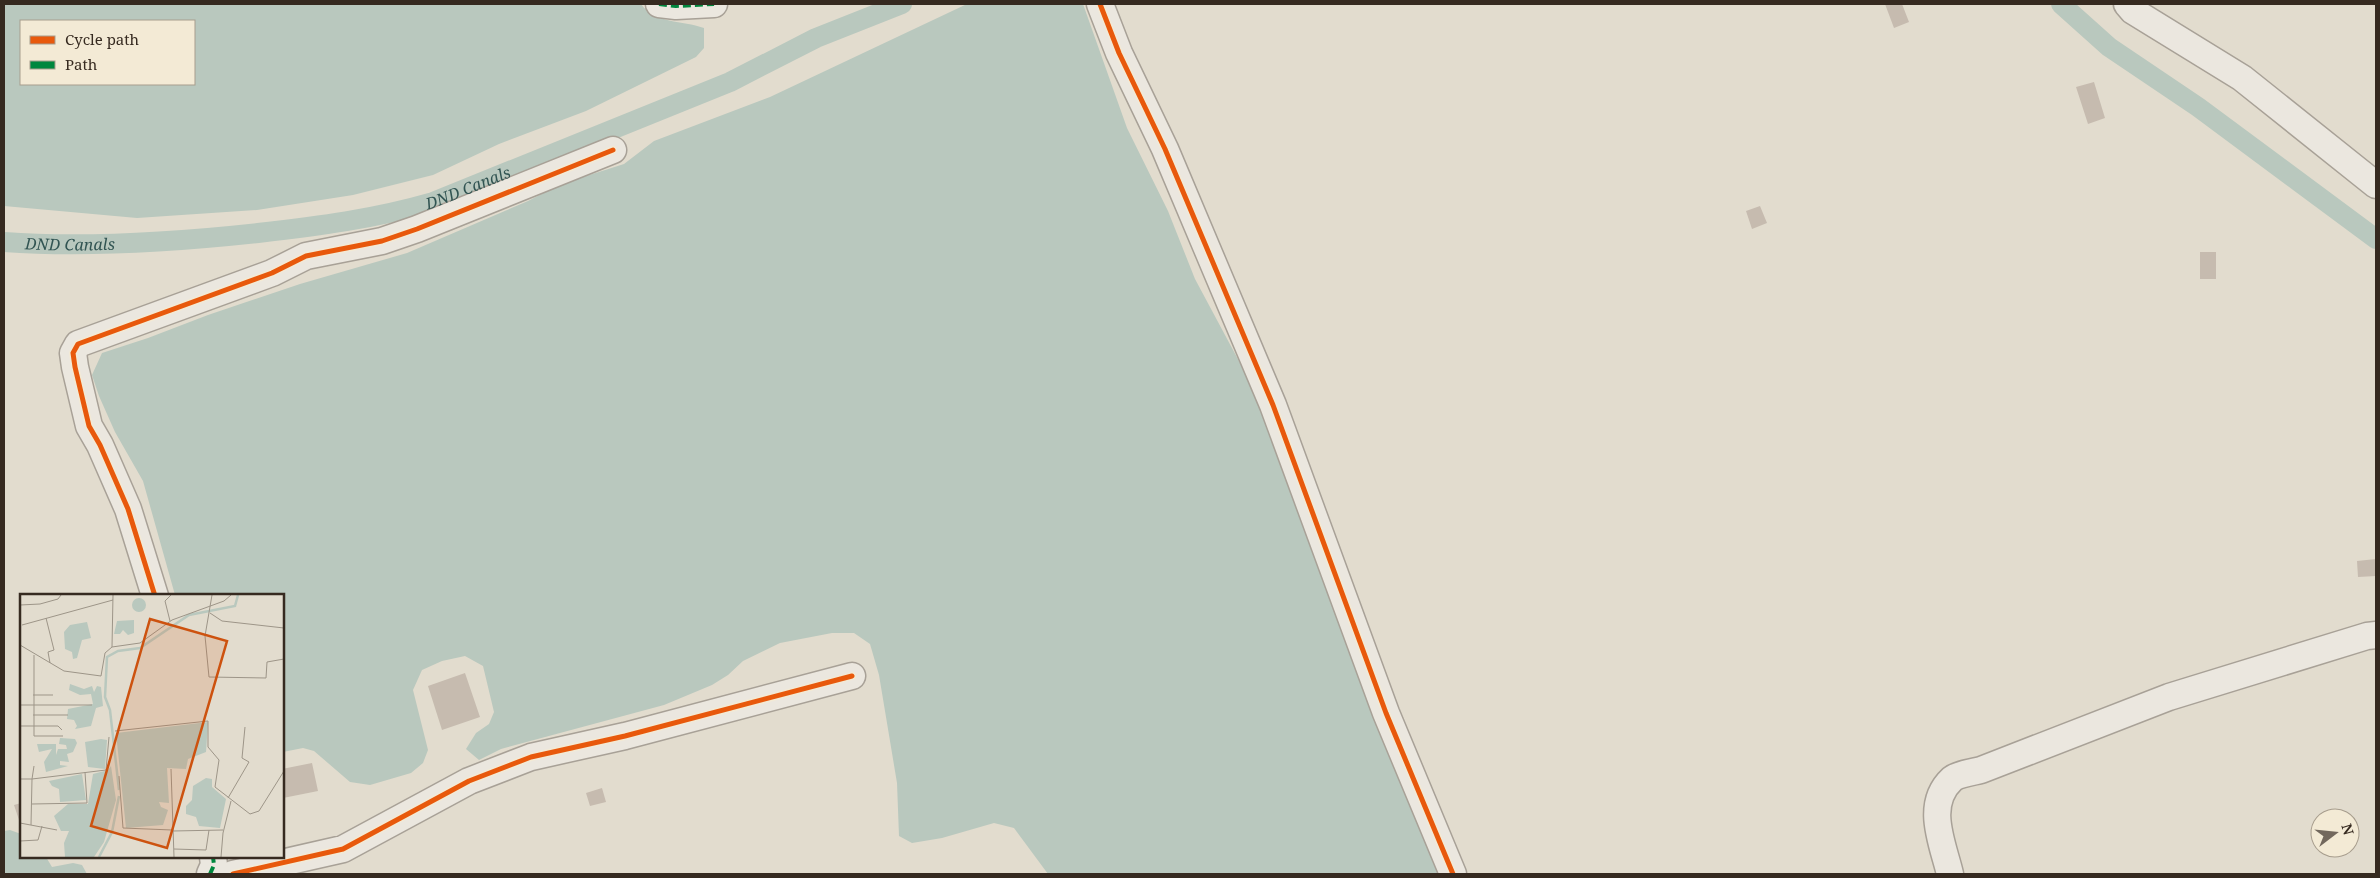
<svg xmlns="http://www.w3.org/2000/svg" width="2380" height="878" font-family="'Noto Serif',serif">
<rect width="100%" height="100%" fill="#e2dcce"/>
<path fill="#b9c8be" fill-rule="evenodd" d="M4,4H641C655,24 682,20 704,28V48L696,57L586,111L499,144L433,175L353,195L257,210L137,218L4,206ZM21,21H194V84H21Z
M967,4H1083L1127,128L1168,211L1195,279L1278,434L1447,874H1048L1014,828L994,823L942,838L912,843L899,836L897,783L879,675L870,644L854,633H832L780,643L743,661L728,675L712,685L664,705L501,749L479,760L466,749L476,733L489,724L494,712L483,666L465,656L442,661L422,670L413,690L428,750L423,763L411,773L370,785L350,782L314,751L303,748L283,752L282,596L175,595L143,481L115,432L99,396L92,375L102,353L148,338L208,315L300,284L407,253L528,201L561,184L624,164L654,141L770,97Z
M10,830L21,834V857H46L52,867L73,863L82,865L87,874H4V831Z"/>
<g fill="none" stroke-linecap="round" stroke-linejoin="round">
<g stroke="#b9c8be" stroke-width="20">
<path d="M2061,4L2109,47L2198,107L2376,239"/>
<path id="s1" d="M4,242C87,248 175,242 258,233C319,226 374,219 433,202L730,82L816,38L902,4"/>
</g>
</g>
<path fill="#c6bbaf" d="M1885,4H1902L1909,22L1894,28Z
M2094,82L2105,118L2088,124L2076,87Z
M1760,206L1767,223L1752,229L1746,211Z
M2200,252H2216V279H2200Z
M2376,559V576L2358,577L2357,561Z
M465,673L480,717L442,730L428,686Z
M312,763L318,791L283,798L282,769Z
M602,788L606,802L590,806L586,793Z
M21,803V826L14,805Z"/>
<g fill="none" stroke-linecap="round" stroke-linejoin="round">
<g stroke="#a8a197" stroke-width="29">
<path id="minor" d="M659,4L676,6L714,4
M1100,4L1119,53L1165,149L1273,405L1386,713L1453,874
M2127,4L2133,11L2242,78L2376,185
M155,596L128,509L100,445L89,426L75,367L73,353L78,344L272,273L306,256L382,241L417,229L613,150
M210,874L214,865L213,857
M233,874L343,849L469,781L531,757L625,736L852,676
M1950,874C1943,844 1924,805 1952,779C1958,774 1973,772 1981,770L2169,697L2367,636L2376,635"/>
</g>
<use href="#minor" stroke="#ebe7df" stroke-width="26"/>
<path stroke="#00873e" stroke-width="4" stroke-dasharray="8 4" stroke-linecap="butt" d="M659,4L676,6L714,4
M210,874L214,865L213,857"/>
<g stroke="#f3ead5" stroke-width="8">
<path id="cycleway" d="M1100,4L1119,53L1165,149L1273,405L1386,713L1453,874
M155,596L128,509L100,445L89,426L75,367L73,353L78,344L272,273L306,256L382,241L417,229L613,150
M233,874L343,849L469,781L531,757L625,736L852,676"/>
</g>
<use href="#cycleway" stroke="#e8590c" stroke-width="5"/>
</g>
<g text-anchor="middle" stroke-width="4" stroke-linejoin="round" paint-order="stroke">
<g font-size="16" font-style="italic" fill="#315452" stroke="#f3ead5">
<text dy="6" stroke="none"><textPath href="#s1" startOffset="470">DND Canals</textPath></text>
<text dy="6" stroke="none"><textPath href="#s1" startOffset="66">DND Canals</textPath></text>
</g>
</g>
<g transform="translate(20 594)">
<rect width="264" height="264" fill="#e2dcce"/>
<path d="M112 11a7 7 0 1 1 14 0a7 7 0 1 1-14 0ZM114,26V39L108,41L103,36L100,40H94L97,27ZM67,28L71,44L62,46L57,64L53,65L52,58L45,55L44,38L50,31ZM50,90L64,95L72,92L74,98L77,92L81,93L83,112L76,114L71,132L55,135L57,132L54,126L47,125L48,115L73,110L71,100L60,101L49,96ZM188,128L186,158L168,165L166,175L147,174L149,209L139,208L141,213L148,216L143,231L106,234L96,139ZM40,144L55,145L57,149L53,158L47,160L49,168L40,167V171L48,172L26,178L24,168L32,155L19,158L17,150H36V161L38,155H47L46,151L39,150ZM81,145L87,146L85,175L68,173L65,148ZM91,172L96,206L84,248L74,263H45L44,249L49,237H41L34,222L48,210H68L73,180L88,176ZM62,180L66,206L40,208L39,195L32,192L29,187ZM186,184L192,185V193L206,205L200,234L179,232L176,223L166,220V212L172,206L173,192Z" fill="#b9c8be"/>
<path fill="none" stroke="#b9c8be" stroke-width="2.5" d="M99,196L90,116L85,103L87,63L98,57L120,54L169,21L215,12L218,1M79,263L92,238L99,202"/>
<path fill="none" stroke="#9d9588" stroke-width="1" d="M192,1L185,42L189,83L246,84L247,68L264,65M0,11L20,10L38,5L41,1M190,19L202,27L264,34M26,24L34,56L28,58L30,69M150,27L145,7L151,1M2,31L93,6M0,51L44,77L81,82L85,59L92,53L120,49L152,26L204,7L211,1M92,53L93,1M14,61V142H43M13,101H33M0,111H72M13,121H48M0,132H38L42,136M95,137L188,127V153L199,166L195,193L230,220L239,217L264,177M14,172L12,185L86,176L89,143M151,175L154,263M99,182L103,234L152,236M0,185H12L11,231M208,204L229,168L222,164L225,133M12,210L67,209L65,178M0,229L37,236M153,237L203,236M0,247L18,246L22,232M154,255L186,256L189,236M201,263L203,239L211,207"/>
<path fill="#cd520f" fill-opacity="0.15" stroke="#cd520f" stroke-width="2.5" d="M130,25L207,47L147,254L71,232Z"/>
<rect width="264" height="264" fill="none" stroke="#362a20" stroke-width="2.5"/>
</g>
<rect width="2380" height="878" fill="none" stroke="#362a20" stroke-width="10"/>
<rect x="20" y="20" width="175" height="65" fill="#f3ead5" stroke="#a79d8d"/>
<rect x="30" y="36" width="25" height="8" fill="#e8590c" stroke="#a79d8d"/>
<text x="65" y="45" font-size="15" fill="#362a20">Cycle path</text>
<rect x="30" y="61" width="25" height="8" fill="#00873e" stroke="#a79d8d"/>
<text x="65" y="70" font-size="15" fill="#362a20">Path</text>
<g transform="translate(2335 833) rotate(74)"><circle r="24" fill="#f3ead5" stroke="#a79d8d"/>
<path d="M0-4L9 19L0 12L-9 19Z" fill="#72685d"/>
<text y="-8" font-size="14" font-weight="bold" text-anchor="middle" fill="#362a20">N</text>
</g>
</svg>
